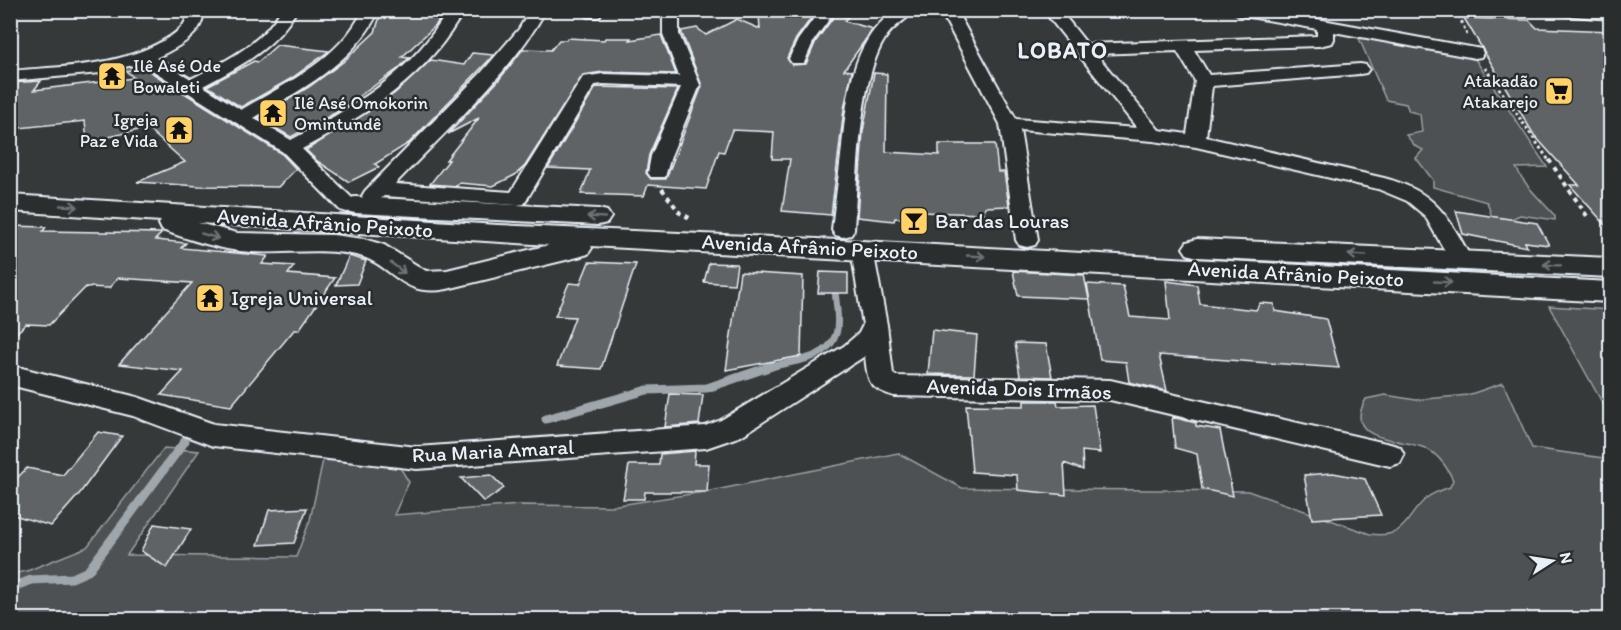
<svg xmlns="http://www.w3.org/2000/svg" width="1621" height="630" font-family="Itim,sans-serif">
<rect width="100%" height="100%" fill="#35393a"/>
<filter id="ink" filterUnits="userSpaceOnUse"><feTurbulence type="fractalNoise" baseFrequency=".0167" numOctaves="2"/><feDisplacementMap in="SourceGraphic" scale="12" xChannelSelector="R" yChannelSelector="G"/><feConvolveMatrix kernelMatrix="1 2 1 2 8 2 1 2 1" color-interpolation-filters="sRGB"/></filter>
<g filter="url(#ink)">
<path fill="#4d5152" stroke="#9aa1a5" stroke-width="1.5" d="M1358,36L1473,56L1547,167L1516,168C1526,187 1541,200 1555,216V220L1520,215L1509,220L1492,217L1487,202L1433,187V180L1416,158L1423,150L1415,146L1406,135L1422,132L1420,114L1409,111L1406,104L1386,100Z
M1549,306L1610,310V417Z
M1503,383L1532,448L1610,459V619L11,620V574L27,571L87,547L164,448L199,451L127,555L296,557L310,520L323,460L399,466L409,482L394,515L520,505L612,506L711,491L898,453L962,488L1248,491L1370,534C1409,539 1404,516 1428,497C1434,492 1443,490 1450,487L1453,480C1447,467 1438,454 1425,448C1401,438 1341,442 1366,399L1385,395L1416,400L1468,395Z"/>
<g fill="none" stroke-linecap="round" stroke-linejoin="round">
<path stroke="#a0a7ac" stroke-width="7" d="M768,368C791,360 827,362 836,334C840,322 836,303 835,291"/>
<path stroke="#a0a7ac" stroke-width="9" d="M546,419L647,390L707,388L772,366
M10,588L31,580L72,578L88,571L185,441"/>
</g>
<path fill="#5f6365" stroke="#e8f1f8" stroke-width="1.5" d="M382,10H445L436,25L402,57L409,58L398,69L335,113L291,137L258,118L309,87L343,62L375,32Z
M796,10L815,13L796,39L787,58L792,65L806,64L816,41L835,15L848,17L844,21L873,29L844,70L852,71L844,109L831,215L782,211L790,159H772L774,132L732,130L724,152L719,151L706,189L648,185L644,196L581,194L590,170L548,168L596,87L678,89L649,155L646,173L651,179H666L702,86L681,31L697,28L706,35L737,19L760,29L759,13Z
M1464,18L1529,20L1537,28L1611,31V231L1570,185H1579L1534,135Z
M661,35L676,74L603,72L583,75L525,166L515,175L493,186L459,183L457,186L430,184L449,160H446L479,118L448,134L498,81L523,49L551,50L559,40H566L567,38L604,40L605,38H631L630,40Z
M277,45L329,51L292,78L241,107L207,86L254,61L258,62Z
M472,53L494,55L409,143L375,164L379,167L349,182L317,161L306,150L373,109L395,93L431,60L464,65Z
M141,66L282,154L296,169L278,187L199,186L137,182L185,162L147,128L87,142L85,121L10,129V83L41,81L34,90L134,78L126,71Z
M874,73L887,74L886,152L939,155V144H995L998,172H1004L1009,206L985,207L984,214L920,212V219L895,218L894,221L857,217L863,131Z
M1456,211L1537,223L1549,245L1525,242L1527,247L1463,234Z
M10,226L46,227L43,231L162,233L155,240L186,243L181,248L268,256L262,264L294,266L288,274L335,278L299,330H294L231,406L161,395L183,371L119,364L192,283L118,278L109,288L86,287L49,325L26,324L10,339Z
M349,256L366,261L357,284L336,285Z
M589,262L636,264L601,369L557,366L575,317L555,316L569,283L580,284Z
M709,263L737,264L734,284L704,282Z
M1013,271L1084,275L1089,299L1018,296Z
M740,272L803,276L801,356L726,370Z
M820,272L848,273V293H818Z
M1166,281L1197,285L1200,304L1256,310L1260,303L1274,304L1275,311L1326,319L1339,368L1159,355L1167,391L1129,382L1126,362L1100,360L1087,284L1123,286L1130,317L1170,320Z
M932,330L977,335L974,375L928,374Z
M1015,343L1046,344L1052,377L1020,376Z
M670,394L703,395L699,424L665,427Z
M1024,401H1057L1058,406L1093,405L1100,453L1082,451L1083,470L1064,463L1066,495L1018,490L1017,475L972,472L966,405L1024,406Z
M1172,417L1196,423V426L1220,430L1233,496L1202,489L1197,454L1175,448Z
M98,432L122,436L80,493L51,526L10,514V485L27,468L63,475Z
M695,451L694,464H709L707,492H645L644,499H623L629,465H659L660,454Z
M1333,473L1365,479L1381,515L1312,519L1304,475Z
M491,475L504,488L484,502L461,478Z
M307,508L294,543L258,545L269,510Z
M154,524L191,529L167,568L141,551Z"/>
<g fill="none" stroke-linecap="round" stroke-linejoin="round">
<g stroke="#e8f1f8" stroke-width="4">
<path id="minor" d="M187,10H203C206,35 174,49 156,58L191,79C225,61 261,45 281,10H297C275,49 240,66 203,86L241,110C285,84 340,59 363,10H379C355,63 301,89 254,118L291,140C351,109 414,72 448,10H464C429,76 366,115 302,149L354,200L358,205L354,210L347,212L340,210L283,152L141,63L101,73L10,81V71C65,66 124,67 171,36C181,29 188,23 187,10Z
M530,10H546C510,75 446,130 395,184L511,192L583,77L603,74L679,76L663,34V10H679V34L700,85L671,156L665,177H651L648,173L651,156L681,87L603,84L595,85L524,204L517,205L384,196C378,202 373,203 365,201L362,196L365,191L481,73L519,29Z
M587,10H603L599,17H587L585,14Z
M820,10H836L814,40L804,63H792L789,59L798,40Z
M896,10H915C906,21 892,26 885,39C858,80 858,180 854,230L851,235L843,237L835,235L832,230C835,202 839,175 842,147C848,97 850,41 896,10Z
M940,10H956L1016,119L1137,128L1043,10H1060L1087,44L1317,36V29L1239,15L1231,10H1268L1481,49L1483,53L1481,57L1475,58L1334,32V39L1332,43L1319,46L1194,50L1209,75L1360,64L1366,65L1369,69L1366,73L1360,74L1212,86L1206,137L1384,178C1435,191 1449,217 1472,260L1469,265L1461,267L1453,265L1425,216L1407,201L1378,189L1196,147L1153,141L1020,130L1038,240L1035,245L1027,247L1019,245L1016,240L1000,124ZM1177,51L1195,81L1187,134L1159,130L1096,54Z
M1554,10H1610V19L1562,15Z
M862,243L870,245L873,250L887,325L893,374L896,376L1110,380L1390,444L1400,447L1404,455L1400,463L1390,466L1110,400L894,396C868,388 868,382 865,356L741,436L706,448L417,469L213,446L133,416L10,385V365L137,397L214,424L417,447L705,426L721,420L844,346L859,333L863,325L851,250L854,245Z"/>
</g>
<g stroke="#e8f1f8" stroke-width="4">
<path id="major" d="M10,195L498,225L862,241L1610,282V302L591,246L592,248L588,254L578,257L447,289C401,298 394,266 360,256C325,247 287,254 251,252C220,250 191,240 162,230L159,224L161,221L10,211ZM198,223L549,245L447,270L426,271L384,245L364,239L333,235L237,233Z
M355,197L598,209L607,211L611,217L607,223L598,225L355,213L346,211L342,205L346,199Z
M1197,239L1610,258V277L1197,257L1187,254L1183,248L1187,242Z"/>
</g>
<path stroke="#e8f1f8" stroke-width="3" stroke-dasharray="3 3" stroke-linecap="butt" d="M1457,10L1467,35
M1485,68L1550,162"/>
<path stroke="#e8f1f8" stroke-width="4" stroke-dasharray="4.5 4.5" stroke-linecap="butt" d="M1549,160L1587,216
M662,189L680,213L692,219"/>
<use href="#minor" fill="#2a2d2e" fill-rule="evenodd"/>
<use href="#major" fill="#2a2d2e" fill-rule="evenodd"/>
</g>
<defs><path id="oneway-shaft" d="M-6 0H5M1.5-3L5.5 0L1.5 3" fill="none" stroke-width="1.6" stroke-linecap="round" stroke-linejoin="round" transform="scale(1.5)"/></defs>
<g stroke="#6c7275">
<use href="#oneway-shaft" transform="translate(69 206) rotate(3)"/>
<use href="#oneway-shaft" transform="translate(596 217) rotate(-177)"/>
<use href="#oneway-shaft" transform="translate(210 236) rotate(16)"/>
<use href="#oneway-shaft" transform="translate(1357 255) rotate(-177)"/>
<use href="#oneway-shaft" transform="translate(976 256) rotate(3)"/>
<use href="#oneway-shaft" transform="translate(1552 265) rotate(-177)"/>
<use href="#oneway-shaft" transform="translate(398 268) rotate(36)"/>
<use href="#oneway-shaft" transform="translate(1443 282) rotate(3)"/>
</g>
</g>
<defs>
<g id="temple-square" transform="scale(1.5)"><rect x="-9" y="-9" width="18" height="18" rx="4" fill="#ffd166" stroke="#2a2d2e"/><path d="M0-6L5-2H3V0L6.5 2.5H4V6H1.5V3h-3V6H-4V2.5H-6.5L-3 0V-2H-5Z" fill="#111"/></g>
<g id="supermarket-square" transform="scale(1.5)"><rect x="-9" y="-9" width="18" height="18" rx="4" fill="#ffd166" stroke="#2a2d2e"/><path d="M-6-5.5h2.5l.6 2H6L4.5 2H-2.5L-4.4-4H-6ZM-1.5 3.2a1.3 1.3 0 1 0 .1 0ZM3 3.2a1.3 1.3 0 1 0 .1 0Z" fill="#111"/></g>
<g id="bar-square" transform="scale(1.5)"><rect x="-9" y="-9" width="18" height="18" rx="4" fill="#ffd166" stroke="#2a2d2e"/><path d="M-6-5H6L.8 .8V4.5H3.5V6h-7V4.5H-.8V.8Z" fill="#111"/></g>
</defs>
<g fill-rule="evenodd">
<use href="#temple-square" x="112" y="76"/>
<use href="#supermarket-square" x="1559" y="91"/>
<use href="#temple-square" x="273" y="113"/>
<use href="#temple-square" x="179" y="130"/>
<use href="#bar-square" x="914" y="221"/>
<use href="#temple-square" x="210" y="298"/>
</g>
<g text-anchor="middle" stroke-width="5" stroke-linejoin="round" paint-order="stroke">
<g font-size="18" fill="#e8f1f8" stroke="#2a2d2e" text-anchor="start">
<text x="133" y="72">Ilê Asé Ode<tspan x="133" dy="21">Bowaleti</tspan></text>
<text x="1538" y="87" text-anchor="end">Atakadão<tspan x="1538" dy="21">Atakarejo</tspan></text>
<text x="294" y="109">Ilê Asé Omokorin<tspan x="294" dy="21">Omintundê</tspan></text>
<text x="158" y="126" text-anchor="end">Igreja<tspan x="158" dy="21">Paz e Vida</tspan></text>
</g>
<g font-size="21" fill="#e8f1f8" stroke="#2a2d2e" text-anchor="start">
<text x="935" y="228">Bar das Louras</text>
<text x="231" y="305">Igreja Universal</text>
</g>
<g font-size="21" fill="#e8f1f8" stroke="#2a2d2e">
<text transform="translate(325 223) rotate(4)" y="7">Avenida Afrânio Peixoto</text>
<text transform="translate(810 247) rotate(3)" y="7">Avenida Afrânio Peixoto</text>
<text transform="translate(1296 274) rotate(3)" y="7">Avenida Afrânio Peixoto</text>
<text transform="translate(1019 389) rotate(2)" y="7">Avenida Dois Irmãos</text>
<text transform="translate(493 451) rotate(-3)" y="7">Rua Maria Amaral</text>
</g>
<g font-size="22" font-weight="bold" letter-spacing="1.5" fill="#e8f1f8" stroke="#2a2d2e">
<text x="1063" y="58">LOBATO</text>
</g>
</g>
<rect width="1621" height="630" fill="none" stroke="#2a2d2e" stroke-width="36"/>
<rect x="18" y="18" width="1585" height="594" fill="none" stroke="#e8f1f8" stroke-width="2" filter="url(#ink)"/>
<g transform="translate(1552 561) rotate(78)" stroke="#2a2d2e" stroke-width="4.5" paint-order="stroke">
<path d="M0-4.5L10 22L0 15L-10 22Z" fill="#e8f1f8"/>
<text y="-9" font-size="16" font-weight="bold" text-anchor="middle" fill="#e8f1f8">N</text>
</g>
</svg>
